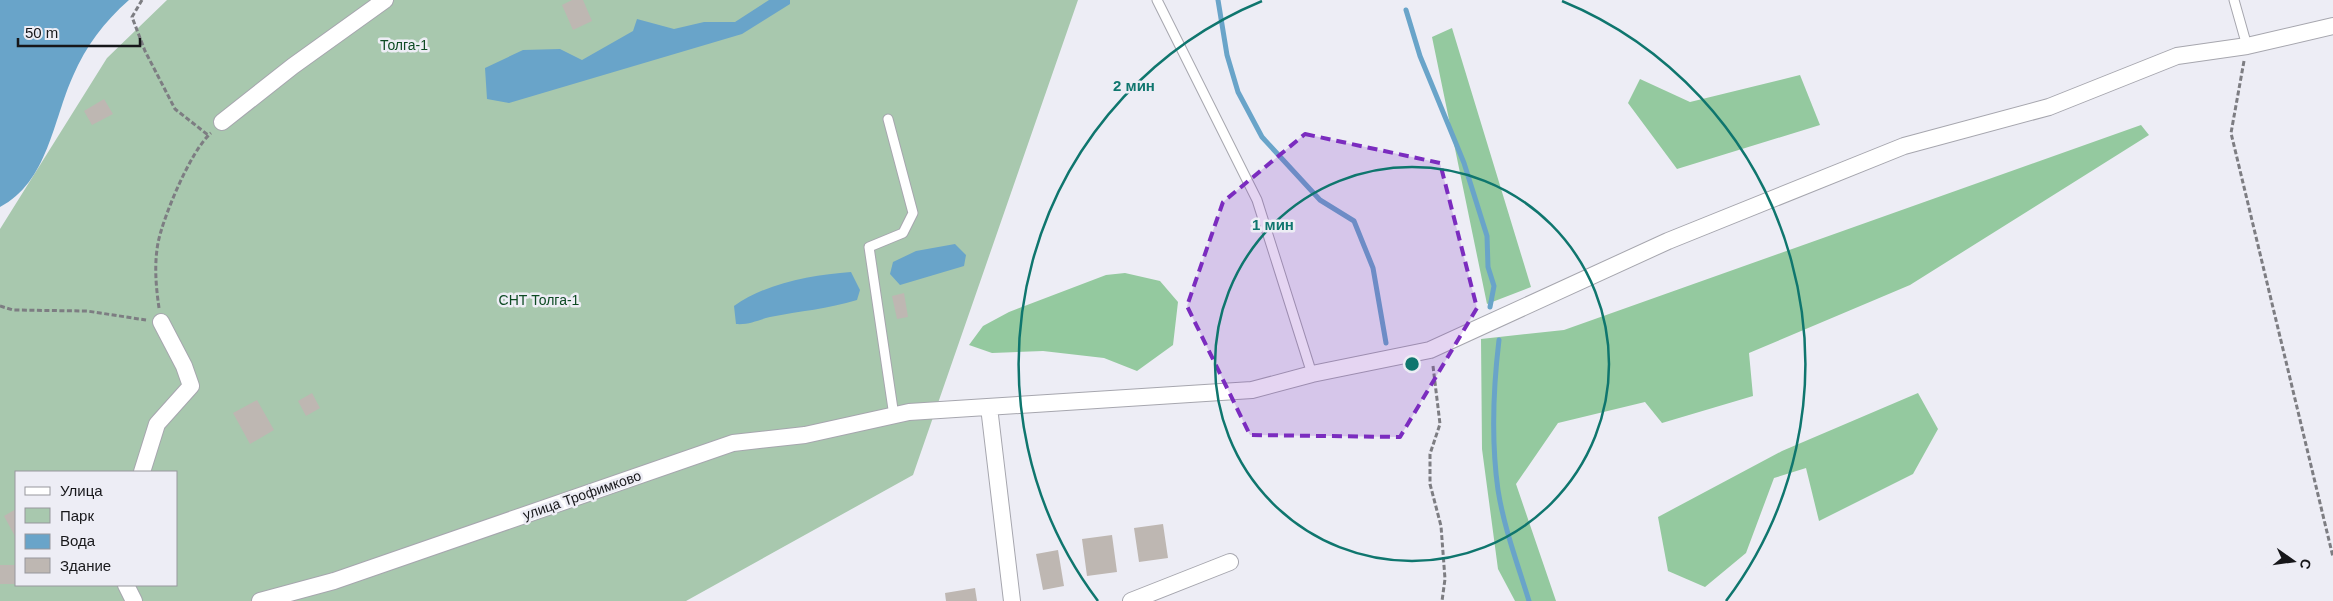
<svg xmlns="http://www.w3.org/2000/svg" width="2333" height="601" font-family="Arial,sans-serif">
<rect width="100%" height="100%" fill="#ededf5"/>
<path fill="#a8c8ae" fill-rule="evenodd" d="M167,0H1078L913,475L686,601H0V229L107,58ZM16,472H176V585H16Z"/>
<path fill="#94c99f" d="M1452,28L1531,287L1487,304L1432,37Z
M1800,75L1820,125L1677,169L1628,103L1640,79L1690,102Z
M2141,125L2149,135L1910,285L1749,353L1753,396L1662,423L1645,402L1558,423L1516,484L1556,601H1515L1498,569L1482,449L1481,339L1564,330Z
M1125,273L1160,281L1178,302L1173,345L1137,371L1104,358L1043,351L992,353L969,345L983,326L1009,312L1106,275Z
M1918,393L1938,429L1913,474L1819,521L1806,468L1774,478L1746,553L1705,587L1668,571L1658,517L1782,451Z"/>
<path fill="#69a4c9" d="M0,0H129C104,22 86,46 73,76C53,120 48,182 0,207Z
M769,0H790V4L742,34L509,103L487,99L485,68L523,50L560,49L582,60L633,31L637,19L674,29L704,22H735Z
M955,244L966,255L964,266L900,285L890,274L893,262L916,251Z
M851,272L860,290L857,300C828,309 800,311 770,317C758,320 749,325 736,324L734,306C766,283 812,275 851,272Z"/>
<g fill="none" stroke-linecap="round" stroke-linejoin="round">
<path stroke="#69a4c9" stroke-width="5" d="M1218,0L1227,55L1238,92L1262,137L1320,200L1354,221L1373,268L1386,343
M1406,10L1420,56L1464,163L1487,236L1488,267L1494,286L1490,307
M1499,340C1493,390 1491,440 1498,490C1504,528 1518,565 1529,601"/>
</g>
<path fill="#beb7b2" d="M572,0H583L592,21L573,30L562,5Z
M104,99L113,114L92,125L84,111Z
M904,293L908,317L897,319L892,296Z
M312,393L320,408L306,416L298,401Z
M257,400L274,430L250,444L233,413Z
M16,509V538L4,516Z
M1163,524L1168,558L1139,562L1134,528Z
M1112,535L1117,572L1087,576L1082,539Z
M1058,550L1064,586L1043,590L1036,554Z
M0,565H16V584H0Z
M975,588L977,601H946L945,593Z"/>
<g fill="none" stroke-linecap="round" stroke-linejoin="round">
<g stroke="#a6a6ae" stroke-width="11">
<path id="service" d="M1157,0L1257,200L1312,374
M2234,0L2247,46
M888,119L913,213L903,233L869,247L894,416"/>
</g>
<g stroke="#a6a6ae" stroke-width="18">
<path id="minor" d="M222,122L293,66L385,0
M989,407L1012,601
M142,472L157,424L191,386L184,366L161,322
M126,585L134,601
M260,601L334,581L733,443L805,435L909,412L1252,390L1312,374L1430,350L1668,241L1904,146L2049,107L2177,56L2247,46L2333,26
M1131,601L1230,562"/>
</g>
<path stroke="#7d7d82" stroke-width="3" stroke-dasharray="5 2.5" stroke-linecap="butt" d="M142,0L132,17L145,51L175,109L208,135
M2244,61L2231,133L2333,557
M0,306L13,310L87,311L146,320
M159,308C156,287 154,265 158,243C163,217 191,150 211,133
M1433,366L1440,424L1430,454V484L1441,526L1445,579L1442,601"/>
<use href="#service" stroke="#fff" stroke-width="9"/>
<use href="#minor" stroke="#fff" stroke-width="16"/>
</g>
<path fill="#7b2cbf" fill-opacity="0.2" stroke="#7b2cbf" stroke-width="4" stroke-dasharray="10 6" stroke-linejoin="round" d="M1305,134L1440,163L1477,308L1400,437L1250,435L1187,306L1223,202Z"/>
<g fill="none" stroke="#0f766e" stroke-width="2.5">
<circle cx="1412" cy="364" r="197"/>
<path d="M1098 601A393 393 0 0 1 1262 1M1562 1A393 393 0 0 1 1726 601"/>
</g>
<g text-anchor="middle" stroke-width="5" stroke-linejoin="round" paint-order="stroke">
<g font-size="14" fill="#0d4a23" stroke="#ededf5">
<text x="404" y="50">Толга-1</text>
<text x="539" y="305">СНТ Толга-1</text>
</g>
<g font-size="14" fill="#17171a" stroke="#ededf5">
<text transform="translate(582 495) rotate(-19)" y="5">улица Трофимково</text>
</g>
</g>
<circle cx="1412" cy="364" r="8" fill="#0f766e" stroke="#ededf5" stroke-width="2.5"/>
<g font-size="15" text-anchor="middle" font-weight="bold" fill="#0f766e" stroke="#ededf5" stroke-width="5" stroke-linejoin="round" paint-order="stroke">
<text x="1134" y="91">2 мин</text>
<text x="1273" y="230">1 мин</text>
</g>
<rect x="15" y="471" width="162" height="115" fill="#ededf5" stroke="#97979d"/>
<rect x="25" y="487" width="25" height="8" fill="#ffffff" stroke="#97979d"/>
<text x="60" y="496" font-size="15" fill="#17171a">Улица</text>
<rect x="25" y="508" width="25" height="15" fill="#a8c8ae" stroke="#97979d"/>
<text x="60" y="521" font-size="15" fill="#17171a">Парк</text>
<rect x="25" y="534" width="25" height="15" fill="#69a4c9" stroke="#97979d"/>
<text x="60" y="546" font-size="15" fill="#17171a">Вода</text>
<rect x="25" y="558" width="25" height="15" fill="#beb7b2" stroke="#97979d"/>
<text x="60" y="571" font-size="15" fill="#17171a">Здание</text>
<g transform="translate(2293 561) rotate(104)" stroke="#ededf5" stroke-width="4" paint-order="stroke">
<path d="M0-4L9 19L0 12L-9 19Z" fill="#17171a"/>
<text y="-8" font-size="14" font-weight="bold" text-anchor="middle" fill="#17171a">С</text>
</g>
<path d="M18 38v8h122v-8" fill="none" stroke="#17171a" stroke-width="2.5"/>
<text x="25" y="38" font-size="15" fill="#17171a" stroke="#ededf5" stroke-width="4" paint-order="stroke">50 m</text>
</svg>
